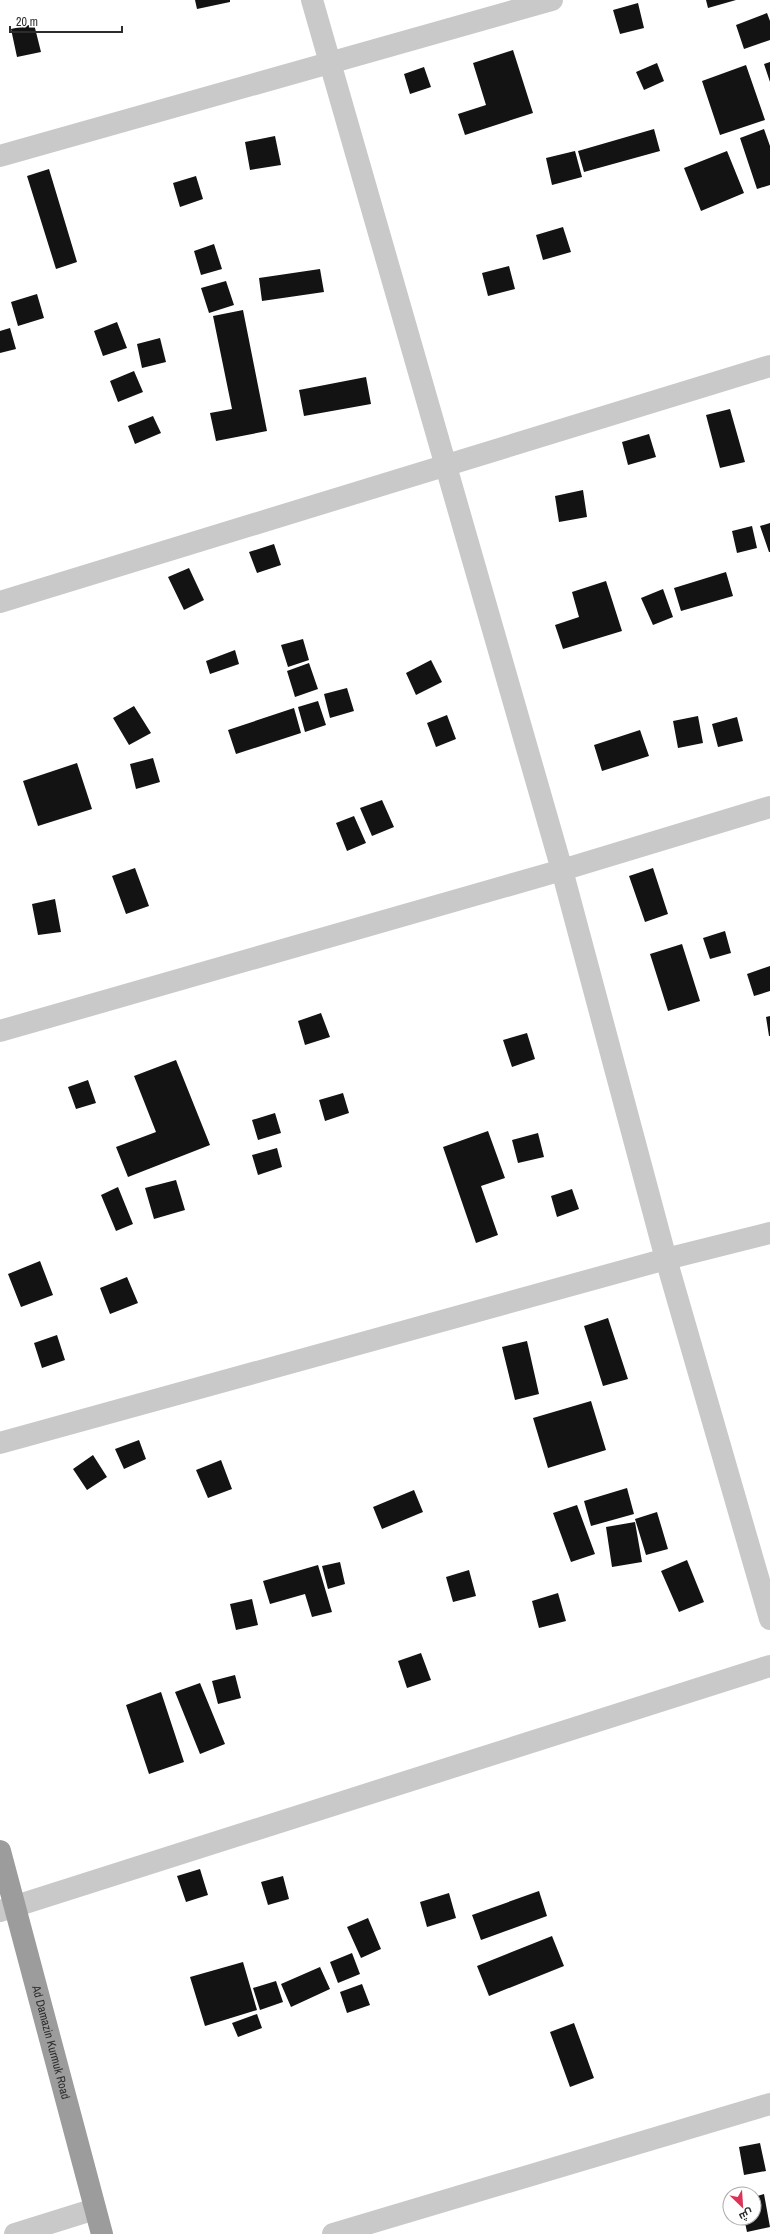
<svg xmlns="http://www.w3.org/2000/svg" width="770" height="2234" font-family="'Archivo Narrow',Cairo,sans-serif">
<rect width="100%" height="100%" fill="#fff"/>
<path fill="#131313" d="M195,0H230V2L197,9Z
M706,0H736L708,8Z
M638,3L644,28L620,34L613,10Z
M767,13L770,21V40L744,49L736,25Z
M34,24L41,52L17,57L11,29Z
M513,50L533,113L465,135L458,114L486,105L473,63Z
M770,62V82L764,64Z
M657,63L664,81L644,90L636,72Z
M746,65L765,120L720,135L702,81Z
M424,67L431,87L410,94L404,74Z
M654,129L660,151L584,172L578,151Z
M764,129L770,146V185L757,189L740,138Z
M275,136L281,165L250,170L245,142Z
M575,151L582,177L552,185L546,158Z
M727,151L744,193L701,211L684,168Z
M49,169L77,262L56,269L27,176Z
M196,176L203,199L180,207L173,183Z
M563,227L571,252L543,260L536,235Z
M214,244L222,269L201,275L194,251Z
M509,266L515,289L488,296L482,273Z
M320,269L324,292L262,301L259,278Z
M226,281L234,305L209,313L201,288Z
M37,294L44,318L18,326L11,302Z
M243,310L267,431L216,441L210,413L232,409L213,316Z
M117,322L127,348L103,356L94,331Z
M10,328L16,349L0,353V331Z
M160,338L166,362L142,368L137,344Z
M134,371L143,392L118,402L110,381Z
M366,377L371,404L304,416L299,390Z
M730,409L745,462L720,468L706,415Z
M153,416L161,433L135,444L128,426Z
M649,434L656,457L628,465L622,442Z
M583,490L587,517L559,522L555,496Z
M770,523V552H769L760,526Z
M752,526L757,548L737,553L732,531Z
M274,544L281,565L257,573L249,552Z
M189,568L204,600L184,610L168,577Z
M726,572L733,596L681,611L674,588Z
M606,581L622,631L563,649L555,625L579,617L572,592Z
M663,589L673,617L653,625L641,598Z
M303,639L309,660L288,667L281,645Z
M235,650L239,664L210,674L206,661Z
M431,660L442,682L416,695L406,673Z
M309,663L318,689L295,697L287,671Z
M347,688L354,711L330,718L324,694Z
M318,701L326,725L305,732L298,707Z
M134,706L151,733L129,745L113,718Z
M294,708L301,733L236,754L228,730Z
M447,715L456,739L436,747L427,723Z
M698,716L703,743L678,748L673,721Z
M737,717L743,741L718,747L712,724Z
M640,730L649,756L602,771L594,745Z
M153,758L160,782L136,789L130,764Z
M77,763L92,809L38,826L23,781Z
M382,800L394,827L372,836L360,808Z
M354,816L366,843L347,851L336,823Z
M135,868L149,906L126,914L112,876Z
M653,868L668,914L645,922L629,876Z
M55,899L61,932L38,935L32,904Z
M725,931L731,953L710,959L703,938Z
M682,944L700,1001L668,1011L650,954Z
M770,966V991L754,996L747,974Z
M321,1013L330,1037L305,1045L298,1021Z
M770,1016V1036H769L766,1017Z
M527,1033L535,1059L512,1067L503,1040Z
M176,1060L210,1145L128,1177L116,1147L156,1132L134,1076Z
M88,1080L96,1103L76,1109L68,1087Z
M343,1093L349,1113L325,1121L319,1100Z
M275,1113L281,1133L258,1140L252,1120Z
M488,1131L505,1178L481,1186L498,1235L476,1243L443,1147Z
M538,1133L544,1157L518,1163L512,1140Z
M277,1148L282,1167L258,1175L252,1155Z
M176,1180L185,1210L154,1219L145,1188Z
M118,1187L133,1224L116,1231L101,1195Z
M572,1189L579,1209L557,1217L551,1196Z
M40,1261L53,1295L21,1307L8,1274Z
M127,1277L138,1303L110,1314L100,1288Z
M608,1318L628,1379L603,1386L584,1326Z
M57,1335L65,1360L42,1368L34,1343Z
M527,1341L539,1394L515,1400L502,1347Z
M591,1401L606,1450L548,1468L533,1418Z
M139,1440L146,1459L124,1469L115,1449Z
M93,1455L107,1477L87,1490L73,1469Z
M221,1460L232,1489L208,1498L196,1470Z
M627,1488L634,1514L591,1526L584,1501Z
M414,1490L423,1512L382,1529L373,1507Z
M577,1505L595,1554L571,1562L553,1513Z
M657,1512L668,1549L646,1555L635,1519Z
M635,1522L642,1562L612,1567L606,1527Z
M687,1560L704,1602L679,1612L661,1571Z
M340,1562L345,1584L328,1589L322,1566Z
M318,1565L332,1612L312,1617L305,1594L270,1604L263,1581Z
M469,1570L476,1596L453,1602L446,1577Z
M558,1593L566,1621L539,1628L532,1601Z
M252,1599L258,1625L236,1630L230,1604Z
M421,1653L431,1680L407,1688L398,1661Z
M235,1675L241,1698L218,1704L212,1681Z
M200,1683L225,1744L200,1754L175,1692Z
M161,1692L184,1762L149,1774L126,1705Z
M200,1869L208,1895L186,1902L177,1876Z
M283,1876L289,1899L268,1905L261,1882Z
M539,1891L547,1916L481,1940L472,1915Z
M449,1893L456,1918L427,1927L420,1902Z
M368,1918L381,1949L361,1958L347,1927Z
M552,1936L564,1966L489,1996L477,1966Z
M352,1953L360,1974L338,1983L330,1962Z
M243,1962L257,2010L205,2026L190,1977Z
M320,1967L330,1989L291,2007L281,1984Z
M276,1981L283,2002L260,2010L253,1988Z
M362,1984L370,2005L347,2013L340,1992Z
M257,2014L262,2028L238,2037L232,2023Z
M574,2023L594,2078L570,2087L550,2032Z
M760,2143L766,2171L744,2175L739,2147Z
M764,2194L770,2227L747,2232L744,2218H754V2197Z"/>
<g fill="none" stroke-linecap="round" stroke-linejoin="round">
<path stroke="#c9c9c9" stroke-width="22" d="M312,0L562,870L666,1259L770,1619
M0,156L552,0
M0,602L770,366
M0,1031L562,870L770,807
M0,1443L666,1259L770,1233
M0,1911L770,1666
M15,2234L95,2209
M333,2234L770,2104"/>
<path stroke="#9c9c9c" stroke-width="22" id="s1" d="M0,1851L102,2234"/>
</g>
<g text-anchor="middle" stroke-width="4" stroke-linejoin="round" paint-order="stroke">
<g font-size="12" fill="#2c2c2c" stroke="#fff">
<text dy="4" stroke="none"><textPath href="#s1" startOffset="198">Ad Damazin Kurmuk Road</textPath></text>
</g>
</g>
<g transform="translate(742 2206) rotate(155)"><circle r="19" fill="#ffffff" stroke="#ababab"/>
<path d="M0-3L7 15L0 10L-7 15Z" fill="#dd3358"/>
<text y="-6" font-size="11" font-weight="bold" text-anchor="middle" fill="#2c2c2c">ش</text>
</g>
<path d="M10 26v6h112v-6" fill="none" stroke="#2c2c2c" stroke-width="2"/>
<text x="16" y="26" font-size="12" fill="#2c2c2c" stroke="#ffffff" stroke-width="3" paint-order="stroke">20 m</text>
</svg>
